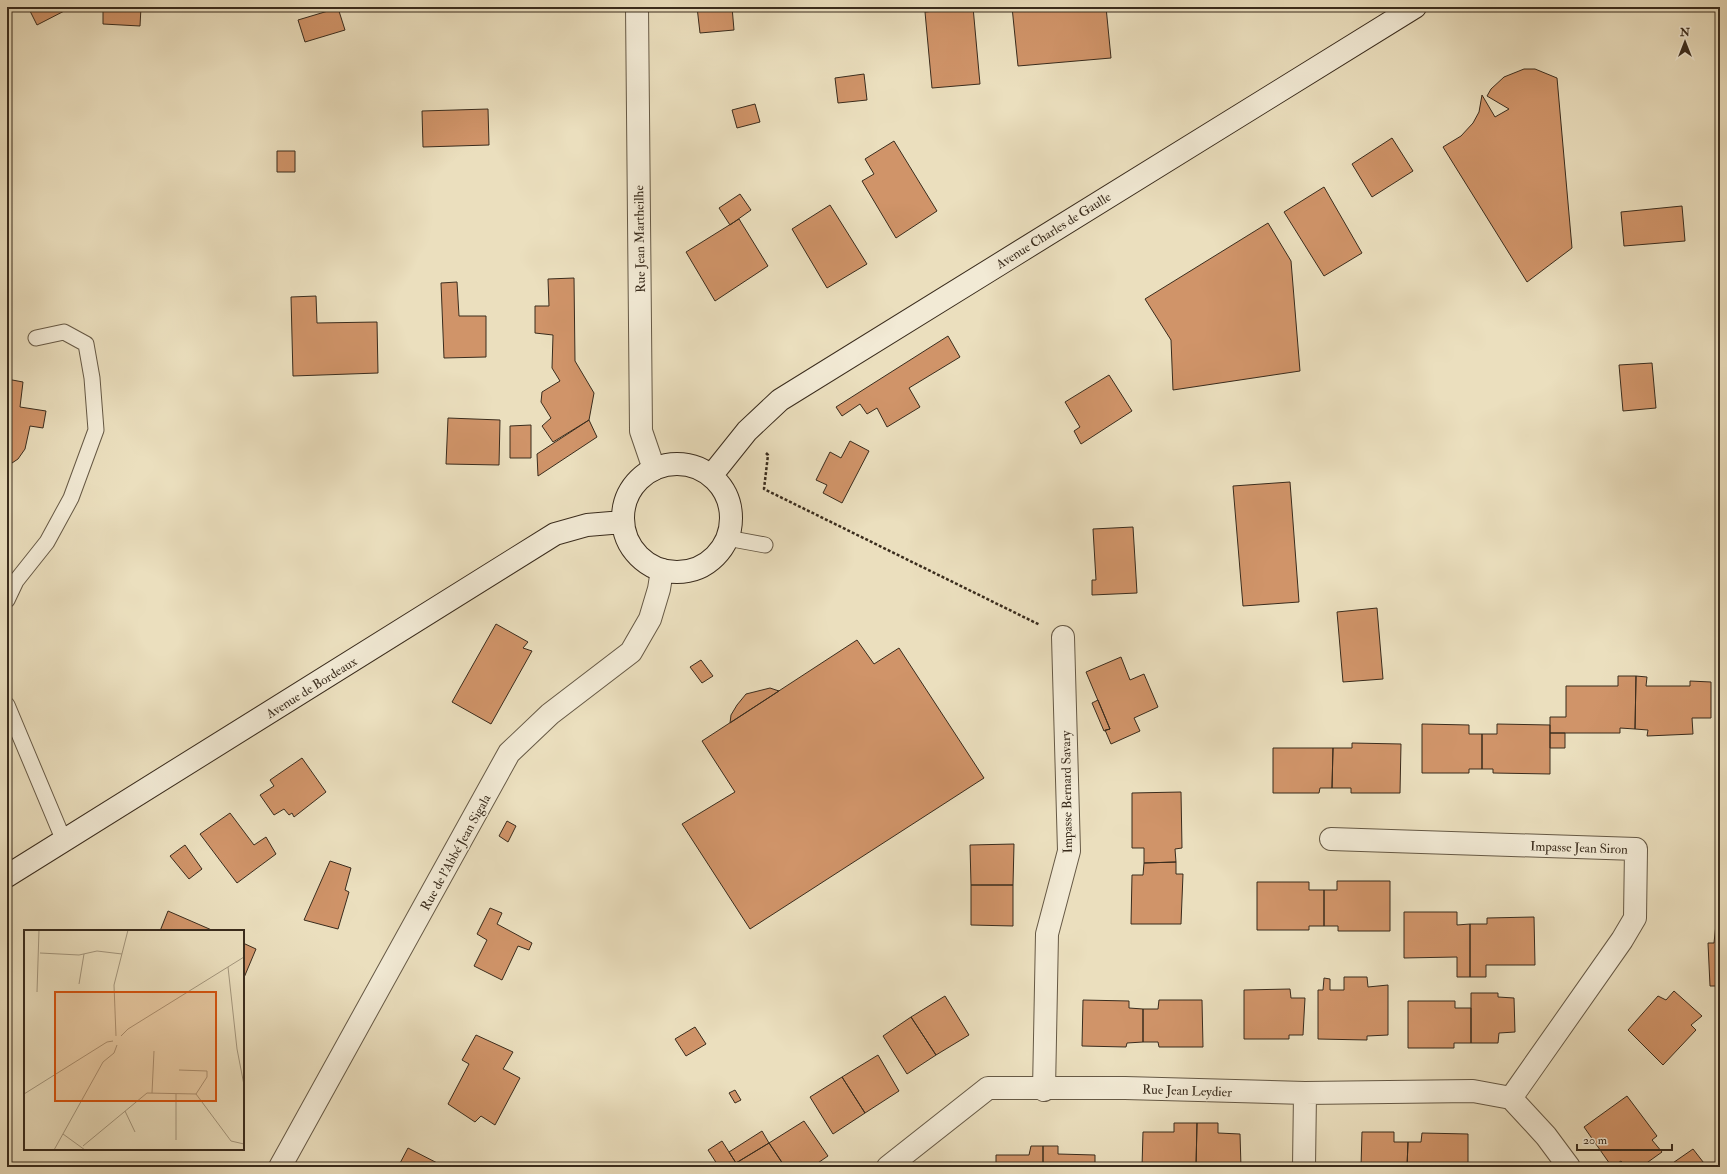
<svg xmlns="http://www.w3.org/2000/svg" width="1727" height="1174" font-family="'IM FELL Double Pica',serif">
<rect width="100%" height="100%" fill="#ebdfbe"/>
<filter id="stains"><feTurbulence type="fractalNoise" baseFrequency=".005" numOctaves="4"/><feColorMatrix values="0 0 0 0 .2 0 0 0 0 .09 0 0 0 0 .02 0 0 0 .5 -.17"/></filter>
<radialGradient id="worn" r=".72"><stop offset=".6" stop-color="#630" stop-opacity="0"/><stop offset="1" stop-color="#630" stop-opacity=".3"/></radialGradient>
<path fill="#d09469" stroke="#3a2c1d" d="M28,7H72L37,25Z
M74,7H122V10Z
M122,7H141L140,26L103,24V8L122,10Z
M697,7H732L734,30L700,33Z
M973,7L980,84L932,88L925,12Z
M1012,7H1106L1111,58L1018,66Z
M338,8L345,30L305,42L298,20Z
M1524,69H1535L1557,78L1572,248L1527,282L1443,147L1461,136L1473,123L1479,112L1482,95L1495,117L1509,109L1487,96L1491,89L1504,77Z
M864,74L867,100L838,103L835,78Z
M755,104L760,122L737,128L732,110Z
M488,109L489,145L423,147L422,111Z
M1392,138L1413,171L1372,197L1352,164Z
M894,141L937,211L896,238L862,181L874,174L865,159Z
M277,151H295V172H277Z
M1324,187L1362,253L1324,276L1284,212Z
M740,194L751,210L730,225L719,208Z
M830,205L867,264L827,288L792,229Z
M1682,206L1685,241L1624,246L1621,212Z
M739,219L768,266L715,301L686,252Z
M1268,223L1291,261L1300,371L1173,390L1171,340L1145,299Z
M574,278L575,361L594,393L589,420L553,442L542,426L551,418L541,402L542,392L560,381L552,368L553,335L535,333V306H549L548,279Z
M457,282L459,316H486V357L444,358L441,283Z
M316,296L317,323L377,322L378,373L293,376L291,297Z
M948,336L960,357L909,388L920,407L887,427L877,408L867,414L860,404L842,416L836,407Z
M1652,363L1656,408L1623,411L1619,365Z
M1109,375L1132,411L1081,444L1074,431L1080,427L1065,402Z
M7,379L23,382L20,407L46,411L43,428L30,426L25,449L18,459L9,465H7Z
M448,418L500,420L499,465L446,464Z
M589,420L597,437L538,476L537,454Z
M531,425V458H510V426Z
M850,441L869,451L842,503L823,493L827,485L816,480L830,452L841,458Z
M1290,482L1299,602L1243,606L1233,486Z
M1133,527L1137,593L1092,595V580H1096L1093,529Z
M1377,608L1383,679L1343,682L1337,612Z
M496,624L528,642L523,648L532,651L491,724L452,702Z
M857,640L874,664L899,648L984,778L750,929L682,824L735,792L702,741Z
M1121,657L1130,680L1144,674L1158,707L1134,718L1140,731L1111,744L1105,730L1110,729L1086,672Z
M701,660L713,676L702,683L690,667Z
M1618,676H1636L1635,729L1620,728V733H1550V717H1566V686H1618Z
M1636,676L1647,677L1646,686H1690V681L1711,682V718H1692L1693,734L1647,736L1648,730L1635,729Z
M770,688L779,691L730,723L731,715L737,705L746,694Z
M1098,700L1110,729L1104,731L1092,703Z
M1422,724L1469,725V734H1482V769H1469V773H1422Z
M1497,724L1550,725V774L1493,773V769H1482V734H1497Z
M1550,733H1565V748H1550Z
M1352,743L1401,744L1400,793H1351V788H1332L1333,748H1352Z
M1273,748H1333L1332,788H1320L1319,793H1273Z
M302,758L326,792L294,817L292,813L289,815L284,809L274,815L260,795L274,786L270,780Z
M1719,784H1720V830H1719Z
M1181,792L1182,848L1175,849L1176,862L1144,863V848H1132V793Z
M230,813L254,845L266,837L276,854L237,883L200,834Z
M507,821L516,826L508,842L499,836Z
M1014,844L1013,885H971L970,845Z
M185,845L202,869L189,879L170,856Z
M1718,860H1720V903H1718Z
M330,861L351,868L345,890L349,892L338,929L304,920Z
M1176,862V874H1183L1181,924H1131L1132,875H1143L1144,863Z
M1337,881H1390V931H1338V926H1324V890H1337Z
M1257,882H1309V890H1324V926H1309V930H1257Z
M971,885H1013V926L971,925Z
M490,908L502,913L497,924L532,943L529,950L518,946L502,980L474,966L487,940L477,934Z
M168,911L214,931H160Z
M1404,912H1457V925L1470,924V977H1457V957L1404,958Z
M1534,917L1535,965H1486V977H1470V924H1487V918Z
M1716,924L1720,925V986H1710L1708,943H1714Z
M243,943L256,949L243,980Z
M1344,977H1367L1368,987L1388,985V1035L1367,1036V1040L1318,1039V990H1323L1324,978L1330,979V990H1344Z
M1290,989L1291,998H1305L1303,1035H1289V1039H1244V990Z
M1674,991L1702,1016L1691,1025L1696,1030L1663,1065L1628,1030L1658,996L1666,1000Z
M1471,993H1498V997L1514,998L1515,1032L1499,1033L1498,1043H1471Z
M945,996L969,1035L936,1055L911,1017Z
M1083,1000L1129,1001V1008L1143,1009V1042L1127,1043L1126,1047L1082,1046Z
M1159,1000H1202L1203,1047H1159L1158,1042H1143V1009H1158Z
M1408,1001H1455V1008H1471V1043H1454V1048H1408Z
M911,1017L936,1055L907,1074L883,1036Z
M695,1027L706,1044L686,1056L675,1039Z
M476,1035L513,1052L503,1069L520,1078L495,1125L481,1116L475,1122L448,1104L469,1064L462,1060Z
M878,1055L899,1091L865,1113L842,1077Z
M842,1077L865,1113L833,1134L810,1097Z
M735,1090L741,1100L735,1103L729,1093Z
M1627,1096L1657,1136L1652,1140L1662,1152L1641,1167H1626L1621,1161L1612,1167L1584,1127Z
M804,1121L828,1156L812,1167H785L769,1143Z
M1174,1123H1197L1196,1167H1142L1143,1132H1174Z
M1197,1123H1218V1133L1240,1134L1241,1167H1196Z
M762,1131L769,1143L736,1163L729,1152Z
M1362,1132H1394V1142H1408L1407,1167H1361Z
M1422,1133L1468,1134V1167H1407L1408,1142H1421Z
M722,1141L736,1163L769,1143L785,1167H719L708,1150Z
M1031,1146H1043V1167H996V1155H1029Z
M1043,1146H1058V1154L1095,1155V1167H1043Z
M408,1148L445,1167H398Z
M1693,1149L1707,1167H1667Z"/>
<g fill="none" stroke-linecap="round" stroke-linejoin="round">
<g stroke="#665945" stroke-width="17">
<path id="service" d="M727,538L765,545
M7,600L16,581L47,542L71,498L96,430L92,378L86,344L64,332L36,338
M7,705L64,841"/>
</g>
<g stroke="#665945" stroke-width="24">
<path id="minor" d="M637,7L641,431L654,469
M1331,839L1636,849L1635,918L1622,940L1511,1098
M1044,1090L1047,934L1069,851L1063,637
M1511,1098L1546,1136L1569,1167
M280,1167L509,753L550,714L631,652L650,619L659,589L662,570
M888,1167L988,1088H1125L1305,1093L1473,1091L1511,1098
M1304,1167L1305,1093"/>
</g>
<g stroke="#3a2c1d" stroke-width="24">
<path id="secondary" d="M623 518a54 54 0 1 1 108 0a54 54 0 1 1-108 0Z
M711,476L747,431L780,400L1415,7
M7,876L555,534L587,525L623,522"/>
</g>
<path stroke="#3a2c1d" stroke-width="2.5" stroke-dasharray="3 2" stroke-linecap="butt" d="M766,453L768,455L764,489L1040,625"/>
<use href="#service" stroke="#f2ead5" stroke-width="15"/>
<use href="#minor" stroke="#f2ead5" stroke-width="22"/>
<use href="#secondary" stroke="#f2ead5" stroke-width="22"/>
</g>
<g text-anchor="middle" stroke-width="3.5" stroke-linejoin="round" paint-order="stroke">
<g font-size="13" fill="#3a2c1d" stroke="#f2ead5">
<text transform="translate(1053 230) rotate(-32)" y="5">Avenue Charles de Gaulle</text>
<text transform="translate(639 239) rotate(-91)" y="5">Rue Jean Martheilhe</text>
<text transform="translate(311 687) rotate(-32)" y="5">Avenue de Bordeaux</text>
<text transform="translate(1066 792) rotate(-91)" y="5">Impasse Bernard Savary</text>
<text transform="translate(1579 847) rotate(2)" y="5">Impasse Jean Siron</text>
<text transform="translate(455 852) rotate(-61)" y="5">Rue de l'Abbé Jean Sigala</text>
<text transform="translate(1187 1090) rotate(2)" y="5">Rue Jean Leydier</text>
</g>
</g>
<g transform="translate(24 930)">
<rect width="220" height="220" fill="#ebdfbe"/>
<path fill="none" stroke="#a4977e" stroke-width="1" d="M16,23L55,25L73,21L98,24M204,37L213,119L220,155M55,54L60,24M13,62L15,0M92,106L90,55L104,0M97,106L104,99L220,27M155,140L183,141V147L172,164M128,163L130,121M0,164L83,112L89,111M172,164L207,211L220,214M101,181L111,202M39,204L61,220M152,210V164M59,216L123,163L172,164M30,220L79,132L90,123L93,115"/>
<path fill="#d7540e" fill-opacity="0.15" stroke="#d7540e" stroke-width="2" d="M31,62H192V171H31Z"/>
<rect width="220" height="220" fill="none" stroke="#3a2c1d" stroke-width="2"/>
</g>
<rect width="1727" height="1174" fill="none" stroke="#ebdfbe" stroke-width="24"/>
<rect x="8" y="8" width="1711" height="1158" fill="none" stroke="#3a2c1d" stroke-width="2"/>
<rect x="12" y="12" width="1703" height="1150" fill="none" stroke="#3a2c1d"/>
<g transform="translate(1685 42)" stroke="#f2ead5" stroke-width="3" paint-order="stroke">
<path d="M0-3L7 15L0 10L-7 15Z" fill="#3a2c1d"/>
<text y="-6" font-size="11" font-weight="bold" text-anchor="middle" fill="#3a2c1d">N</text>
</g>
<path d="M1577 1144v6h95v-6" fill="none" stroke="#3a2c1d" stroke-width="2"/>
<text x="1583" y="1144" font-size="12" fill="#3a2c1d" stroke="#f2ead5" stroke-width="3" paint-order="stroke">20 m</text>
<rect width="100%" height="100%" filter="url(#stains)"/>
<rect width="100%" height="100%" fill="url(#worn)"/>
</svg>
